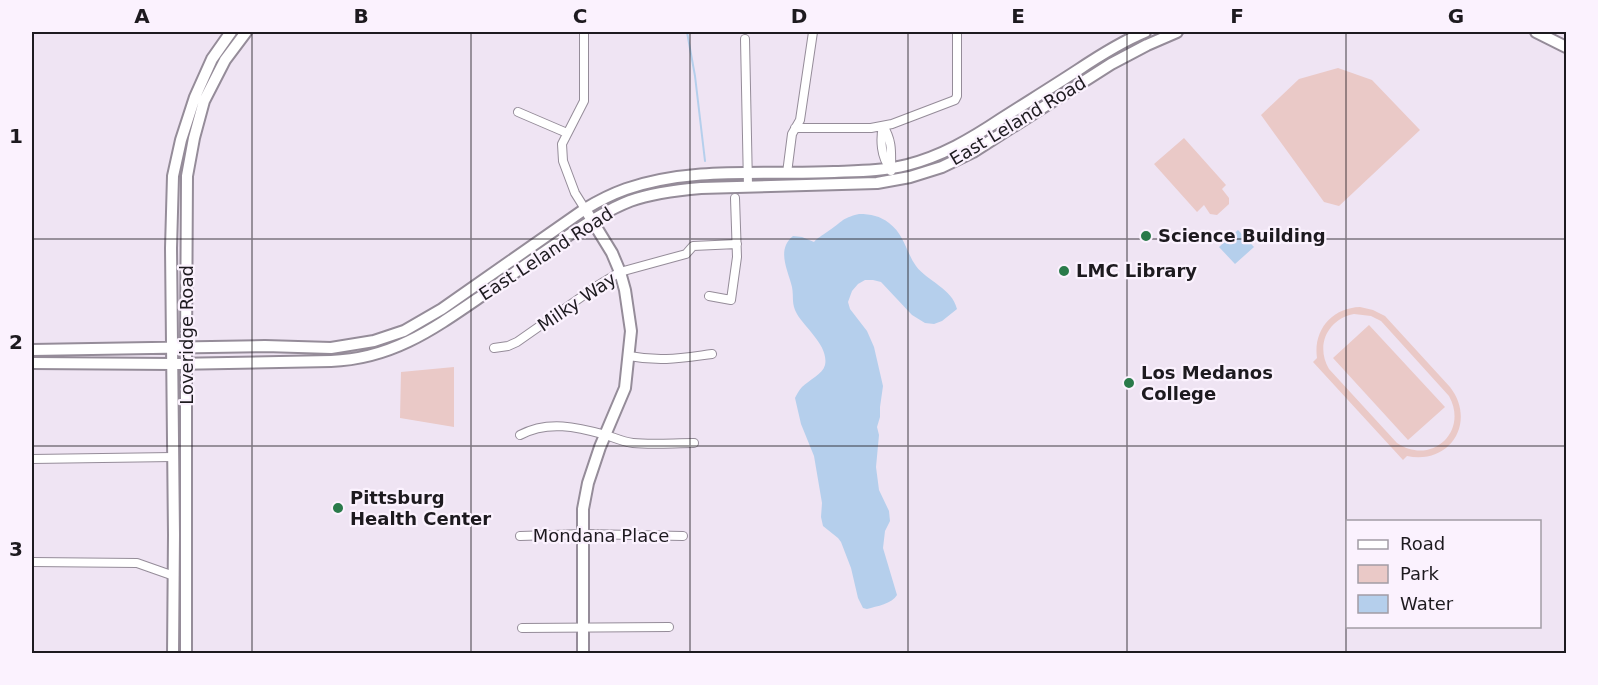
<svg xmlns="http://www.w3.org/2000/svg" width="1598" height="685" font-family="'DejaVu Sans',sans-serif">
<rect width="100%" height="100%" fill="#efe4f3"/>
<path fill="#eac9c7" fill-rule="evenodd" d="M1338,68L1372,80L1420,130L1339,206L1324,202L1261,115L1299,79Z
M1184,138L1226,185L1222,189L1229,198V204L1217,215L1210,214L1204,205L1197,212L1154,164Z
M1360,307L1373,310L1385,316L1450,387C1477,422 1450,465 1407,456L1403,460L1313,362L1317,358C1313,330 1332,308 1360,307ZM1354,314L1371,316L1381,321L1449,396C1469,432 1431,466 1397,443L1329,369C1315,345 1328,319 1354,314Z
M1369,325L1445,407L1408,440L1333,358Z
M454,367V427L400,418L401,372Z"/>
<path fill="#b5cfec" d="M859,214C871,214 880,216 889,223C904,234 906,252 916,266C928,282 952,288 957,309L942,321L934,324L925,323L912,315L881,282L873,280H865L858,284L852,291L848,302L850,309L867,331L874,347L883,386L880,407V417L877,427L879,435L876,467L879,490L889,511L890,521L885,531L883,548L897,595C892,604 877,606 867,609L863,608L858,598L851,568L841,542L838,538L823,526L821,517L822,503L814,456L801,424L795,398C797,394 799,390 802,387C809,380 823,374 825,365C829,346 805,328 797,314C791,303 794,298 792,287C788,270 776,250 793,236L802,237L814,242C818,237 822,236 827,232C841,223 841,218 859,214Z
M1238,230L1254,247L1235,264L1219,247Z"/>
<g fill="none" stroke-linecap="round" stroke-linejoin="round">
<path stroke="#b5cfec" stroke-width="2" d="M687,32L695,76L705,161"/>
<g stroke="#958c99" stroke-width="10">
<path id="minor" d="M584,32V101L562,144L563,161L575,193L585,209
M745,39L748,186
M518,112L567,133
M795,128H871L892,124L955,100L957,96V32
M890,168C881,157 880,140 883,126C893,141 891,154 891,171
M787,173L792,134L800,120L813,32
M709,296L731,300L737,257L735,198
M494,348L508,346L517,342L597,286L620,272L686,254L693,246L737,244
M629,356C661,362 681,358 712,354
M520,435C548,420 577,427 606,435C615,438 624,442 633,443C653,445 674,443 694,443
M32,459L173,457
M520,536L584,534L683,536
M32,562L137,563L174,576
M522,628L669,627"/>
</g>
<g stroke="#958c99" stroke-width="14">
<path id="tertiary" d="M583,654V509L588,483L600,447L625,388L631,331L625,290L620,272L612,253L585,209"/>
</g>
<g stroke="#958c99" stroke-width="14">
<path id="secondary" d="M1536,32L1566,47
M32,350L265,346L331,348L374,341L404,331L442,309L585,209C598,201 612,194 626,189C693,166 765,175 834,172C859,171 883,171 907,165C942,156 971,139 1001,119C1026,103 1052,87 1078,70C1099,56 1121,42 1145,32
M32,363L172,364L331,361C391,359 432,330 480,297C508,277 537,257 566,237C586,224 607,210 630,201C652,193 677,190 701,188L877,183L910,177L942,167L973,152L1111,64L1147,45L1177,32
M173,654L174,535L171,248L173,176L181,140L195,97L212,59L231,32
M186,654V347L187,176L194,138L204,101L225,60L246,32"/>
</g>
<use href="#minor" stroke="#fff" stroke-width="8"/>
<use href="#tertiary" stroke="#fff" stroke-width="10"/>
<use href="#secondary" stroke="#fff" stroke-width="10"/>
</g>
<path fill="none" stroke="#1d1a1f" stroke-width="1.5" stroke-opacity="0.55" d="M252,32V654M471,32V654M690,32V654M908,32V654M1127,32V654M1346,32V654M32,239H1566M32,446H1566"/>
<g fill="#2a7a4a" stroke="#fbf2fe" stroke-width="2">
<circle cx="1146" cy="236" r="6"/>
<circle cx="1064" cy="271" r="6"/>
<circle cx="1129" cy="383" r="6"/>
<circle cx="338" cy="508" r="6"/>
</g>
<g text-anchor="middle" stroke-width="4.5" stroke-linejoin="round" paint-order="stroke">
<g font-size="18" fill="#1d1a1f" stroke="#fbf2fe">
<text transform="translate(1018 121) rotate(-31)" y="6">East Leland Road</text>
<text transform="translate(546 254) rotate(-33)" y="6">East Leland Road</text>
<text transform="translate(577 302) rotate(-34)" y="6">Milky Way</text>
<text transform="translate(187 335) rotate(-90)" y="6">Loveridge Road</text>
<text x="601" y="542">Mondana Place</text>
</g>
<g font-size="18" font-weight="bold" fill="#1d1a1f" stroke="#fbf2fe" text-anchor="start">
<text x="1158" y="242">Science Building</text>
<text x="1076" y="277">LMC Library</text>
<text x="1141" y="379">Los Medanos<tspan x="1141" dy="21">College</tspan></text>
<text x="350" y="504">Pittsburg<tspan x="350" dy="21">Health Center</tspan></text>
</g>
</g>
<rect width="1598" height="685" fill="none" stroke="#fbf2fe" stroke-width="66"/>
<rect x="1346" y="520" width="195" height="108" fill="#fbf2fe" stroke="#a29ca5" stroke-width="1.5"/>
<rect x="1358" y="540" width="30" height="9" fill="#ffffff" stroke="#a29ca5" stroke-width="1.5"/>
<text x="1400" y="550" font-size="18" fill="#1d1a1f">Road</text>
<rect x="1358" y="565" width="30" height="18" fill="#eac9c7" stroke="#a29ca5" stroke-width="1.5"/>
<text x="1400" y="580" font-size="18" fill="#1d1a1f">Park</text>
<rect x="1358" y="595" width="30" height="18" fill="#b5cfec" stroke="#a29ca5" stroke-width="1.5"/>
<text x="1400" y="610" font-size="18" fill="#1d1a1f">Water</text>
<rect x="33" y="33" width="1532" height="619" fill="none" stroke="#1d1a1f" stroke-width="2"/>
<g font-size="20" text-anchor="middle" font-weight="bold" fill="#1d1a1f">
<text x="142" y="23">A</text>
<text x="361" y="23">B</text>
<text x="580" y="23">C</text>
<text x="799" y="23">D</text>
<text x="1018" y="23">E</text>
<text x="1237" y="23">F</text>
<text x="1456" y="23">G</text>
<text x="16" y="143">1</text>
<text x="16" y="349">2</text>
<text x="16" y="556">3</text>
</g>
</svg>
